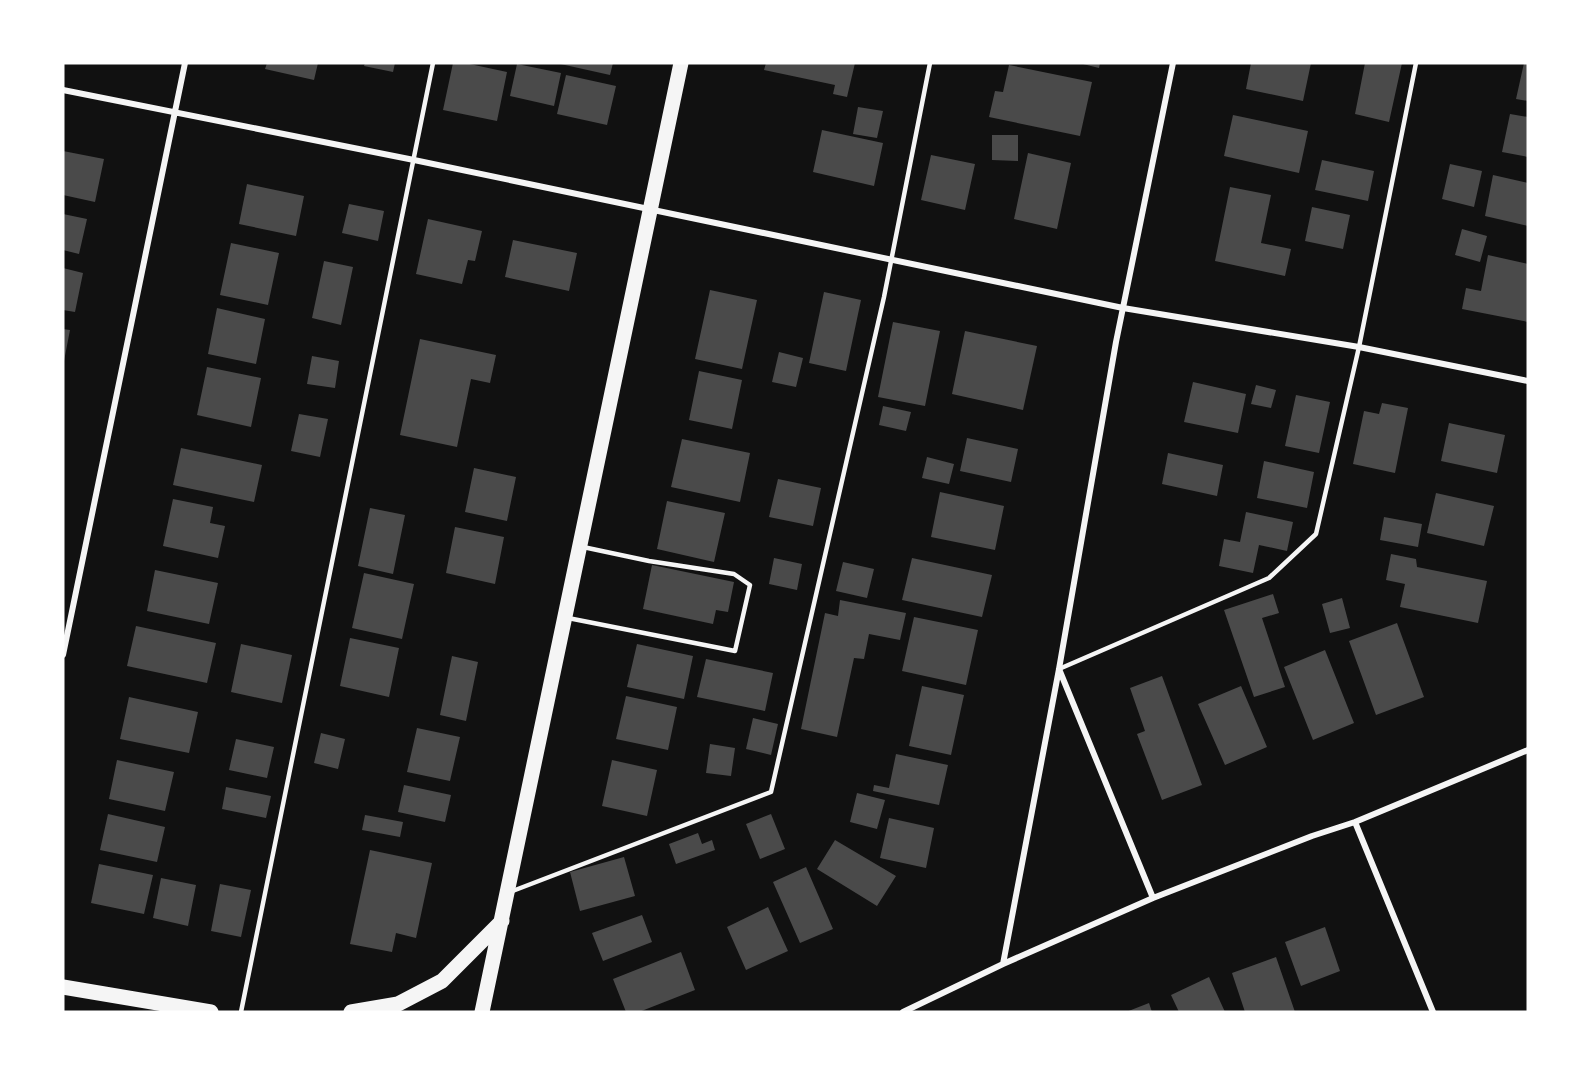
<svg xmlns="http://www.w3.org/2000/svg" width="1591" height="1075" font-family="Cabin,sans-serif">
<rect width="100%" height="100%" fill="#111"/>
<path fill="#4a4a4a" d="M267,63H318L314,80L265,69Z
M365,63H395L393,72L364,66Z
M453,63H465L507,72L497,121L443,110Z
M556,63H613L610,75Z
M766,63H855L847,97L833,94L835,85L764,70Z
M1079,63H1100L1099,68Z
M1251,63H1311L1303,101L1246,89Z
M1365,63H1402L1389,122L1355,114Z
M1524,63H1528V101L1516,99Z
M517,64L561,73L554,106L510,96Z
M1009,65L1092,82L1080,136L989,117L995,91L1003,92Z
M566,75L616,86L607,125L557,114Z
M858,107L883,111L877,138L853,134Z
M1510,114L1528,117V157L1502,152Z
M1233,115L1308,131L1299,173L1224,156Z
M822,130L883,143L874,186L813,172Z
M992,135H1018V161L992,160Z
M63,151L104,159L95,202L63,195Z
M1028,153L1071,163L1057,229L1014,219Z
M931,155L975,164L965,210L921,200Z
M1322,160L1374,171L1368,201L1315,190Z
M1450,164L1482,171L1474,207L1442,199Z
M1493,175L1528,183V226L1485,216Z
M247,184L304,196L296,236L239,224Z
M1230,187L1271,195L1261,243L1291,249L1285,276L1215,261Z
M349,204L384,211L378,241L342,233Z
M1312,207L1350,215L1343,249L1305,241Z
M63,214L87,219L79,254L63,250Z
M428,219L482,231L475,261L468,260L462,284L416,274Z
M1462,229L1487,236L1480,262L1455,255Z
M513,240L577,253L569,291L505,277Z
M231,243L279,253L268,305L220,295Z
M1488,255L1528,264V322L1462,309L1466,288L1481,291Z
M324,261L353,267L341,325L312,318Z
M63,268L83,273L75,312L63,310Z
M710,290L757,300L742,369L695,359Z
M824,292L861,300L846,371L809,363Z
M217,308L265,319L256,364L208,354Z
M893,322L940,331L925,406L878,397Z
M63,329L70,330L64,361H63Z
M965,331L1037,346L1023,410L952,394Z
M420,339L496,355L490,383L471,379L457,447L400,435Z
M779,352L803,358L796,387L772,382Z
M312,356L339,361L335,388L307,384Z
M207,367L261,378L251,427L197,415Z
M699,371L742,380L732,429L689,420Z
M1193,382L1246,394L1238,433L1184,422Z
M1256,385L1276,390L1271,408L1251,404Z
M1296,395L1330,402L1319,453L1285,446Z
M1382,403L1408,408L1395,473L1353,464L1364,411L1379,414Z
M883,406L911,412L906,431L879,425Z
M299,414L328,419L320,457L291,451Z
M1449,423L1505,435L1497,473L1441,461Z
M967,438L1018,449L1011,482L960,471Z
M682,439L750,453L740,502L671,487Z
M181,448L262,465L254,502L173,485Z
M1168,453L1223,465L1217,496L1162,484Z
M927,457L954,464L949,484L922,478Z
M1264,461L1314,472L1307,508L1257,498Z
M474,468L516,477L507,521L465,512Z
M778,479L821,488L813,526L769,517Z
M940,492L1004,506L995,550L931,537Z
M1436,493L1494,506L1484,546L1427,533Z
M173,499L213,507L210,523L225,526L218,558L163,546Z
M667,501L725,513L714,562L657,549Z
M370,508L405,515L393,574L358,566Z
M1246,512L1293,522L1287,551L1259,545L1253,573L1219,566L1224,539L1240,542Z
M1384,517L1422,524L1418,547L1380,540Z
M455,527L504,537L495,584L446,573Z
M1391,554L1416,559L1417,567L1487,581L1478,623L1400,607L1405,584L1386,580Z
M774,558L802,564L797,590L769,584Z
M912,558L992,575L982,617L902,600Z
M843,562L874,569L867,598L836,591Z
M652,565L734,582L728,612L716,610L713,624L643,609Z
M155,570L218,583L209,624L147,611Z
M364,573L414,584L402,639L352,628Z
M1273,594L1279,613L1262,618L1285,687L1254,697L1224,610Z
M1342,598L1350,628L1330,633L1322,604Z
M840,600L906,613L900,640L869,634L864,659L854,658L837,737L801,729L825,613L838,616Z
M914,617L978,630L966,685L902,671Z
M1397,623L1424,697L1376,715L1349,641Z
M136,626L216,643L207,683L127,666Z
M350,638L399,648L389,697L340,686Z
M241,644L292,655L282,703L231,692Z
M637,644L693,656L684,699L627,687Z
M1325,650L1354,723L1313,740L1284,667Z
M452,656L478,662L466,721L440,715Z
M706,659L773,673L765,711L697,697Z
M1162,676L1202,785L1162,800L1137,734L1145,731L1130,688Z
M922,686L964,695L951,755L909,746Z
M1241,686L1267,747L1225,765L1198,704Z
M626,696L677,707L668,750L616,739Z
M129,697L198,712L189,753L120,739Z
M753,718L778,724L771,755L746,749Z
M417,728L460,737L450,781L407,772Z
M321,733L345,739L338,769L314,763Z
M236,739L274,747L267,778L229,770Z
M710,744L735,748L731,776L706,773Z
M896,754L948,765L939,805L873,791L874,785L889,788Z
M117,760L174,772L165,811L109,799Z
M612,760L657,770L647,816L602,806Z
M404,785L451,795L445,822L398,812Z
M226,787L271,796L266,818L222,809Z
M857,793L885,800L877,829L850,822Z
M108,814L165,827L157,862L100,850Z
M771,814L785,849L760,859L746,824Z
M365,815L403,822L400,837L362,830Z
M889,818L934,828L926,868L880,858Z
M698,833L702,844L712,840L715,850L676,864L669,844Z
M835,840L896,876L877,906L817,869Z
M370,850L432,863L416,938L396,933L392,952L350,944Z
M624,857L635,896L580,911L570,872Z
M99,864L153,875L144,914L91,903Z
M806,867L833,929L800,943L773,882Z
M161,878L196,885L188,926L153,918Z
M220,884L251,890L241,937L211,931Z
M768,907L788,951L746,970L727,927Z
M642,915L652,942L603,961L592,933Z
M1325,927L1340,971L1301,986L1285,942Z
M681,952L695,990L639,1012H626L613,979Z
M1276,957L1295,1012H1245L1232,973Z
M1209,977L1225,1012H1179L1171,995Z
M1149,1003L1152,1012H1126Z"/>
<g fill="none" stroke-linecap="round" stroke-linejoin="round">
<path stroke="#f5f5f5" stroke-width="4.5" d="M568,618L735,651L750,585L734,574L649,561L583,547
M1059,669L1269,578L1316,534L1359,347L1416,63
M510,892L771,792L884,297L930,63
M241,1012L433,63"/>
<path stroke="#f5f5f5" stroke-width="6" d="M63,90L414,160L1123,308L1359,347L1528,381
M63,655L185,63
M1059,669L1153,898
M1355,822L1433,1012
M1003,964L1059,669L1116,342L1173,63
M903,1012L1003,964L1153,898L1312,836L1355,822L1528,750"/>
<path stroke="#f5f5f5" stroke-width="15" d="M63,987L211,1012
M351,1012L398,1004L442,981L502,921
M482,1012L681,63"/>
</g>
<rect width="1591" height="1075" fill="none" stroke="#ffffff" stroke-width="129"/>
</svg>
